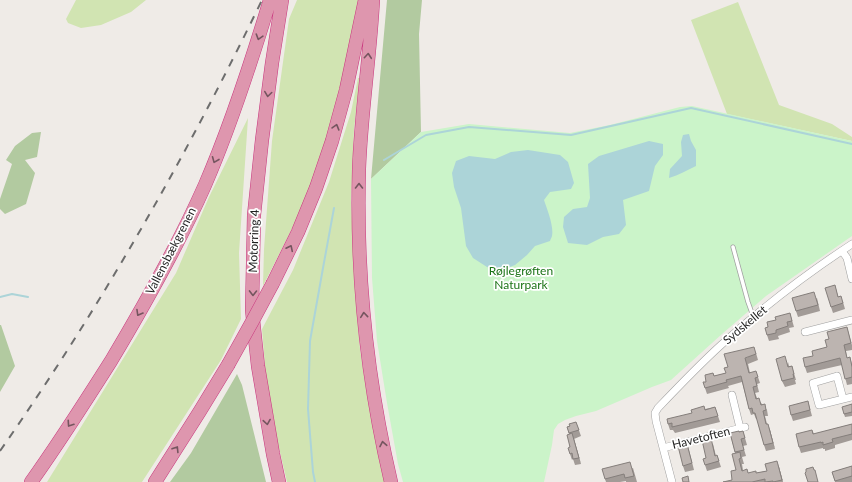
<svg xmlns="http://www.w3.org/2000/svg" width="852" height="482" font-family="Lato,sans-serif">
<rect width="100%" height="100%" fill="#efebe7"/>
<path fill="#d1e4b2" d="M76,0H146L131,12L101,25L81,28L68,23L66,19Z
M297,0H359L350,59L313,187L263,286L264,249L272,141L289,19Z
M738,2L779,105L832,124L852,137V141L727,114L691,20Z
M358,78H360L354,130L351,199L355,289L360,349L367,394L385,482H287L272,418L266,378L262,329L293,270L329,182L351,112Z
M248,118L239,253L241,319L221,360L142,482H47L176,273L209,197Z"/>
<path fill="#b2caa0" d="M387,0H422L419,34L421,132L371,179Z
M41,132L37,157L25,160L35,173L26,204L5,214L0,209V199L12,164L6,160L15,146L32,133Z
M0,325H1L15,366L0,392Z
M237,374L242,385L266,482H170L191,453Z"/>
<path fill="#cbf4c9" d="M692,106L852,141V236L766,296L722,334L671,380L652,387L596,411L576,416L565,420L558,424L554,430L552,445L544,482H403L398,464L387,403L377,341L372,278L371,179L421,132L469,124L570,133L610,125L680,107Z"/>
<path fill="#acd4d8" d="M689,134L691,141L696,150V166C687,170 679,175 669,178L670,169L682,156L681,142L683,135Z
M649,141L663,144V155L655,166L649,191L623,200L626,225L619,234L603,237L587,245L568,243L563,227L564,217L573,209L587,207L590,198L588,164L599,156Z
M528,150L560,155L568,162L574,183L571,189L550,192L544,200C547,209 554,226 552,236C552,237 550,240 550,241L535,246L527,255L515,265L502,270L487,267L473,258L466,246L461,208L454,187L452,173L456,161L469,156L495,159L511,152Z"/>
<g fill="none" stroke-linecap="round" stroke-linejoin="round">
<path stroke="#acd4d8" stroke-width="2" d="M384,160L426,135L469,127L571,135L691,108L852,144
M0,297L12,294L28,297
M315,482L313,472L308,409L310,341L323,268L334,208"/>
<g stroke="#a0a0a0" stroke-width="5">
<path id="service" d="M733,247L748,302L753,316"/>
</g>
<g stroke="#a0a0a0" stroke-width="8">
<path id="minor" d="M842,251L847,258L852,279
M805,332L852,320
M732,395L740,428
M843,399L837,376L813,383L819,405L852,397
M663,448L745,427
M672,482L656,421L655,413L658,408C678,387 699,365 721,345C762,308 806,274 852,244"/>
</g>
<g stroke="#c9377e" stroke-width="14">
<path id="motorway" d="M373,0C370,57 361,113 359,169C356,274 367,380 391,482
M273,283L298,232L316,188L332,141L346,90L365,0
M31,482C59,443 85,402 111,361C145,304 178,246 205,185C231,125 251,63 270,0
M155,482L200,411L228,365
M279,482L273,454L258,366L252,310L254,215L262,140L272,63L282,0"/>
</g>
<use href="#service" stroke="#fff" stroke-width="3.5"/>
<use href="#minor" stroke="#fff" stroke-width="7"/>
<use href="#motorway" stroke="#de96ae" stroke-width="13"/>
<path stroke="#6d6d6d" stroke-width="2" stroke-dasharray="8 8" stroke-linecap="butt" d="M0,451C100,308 186,157 262,0"/>
<g stroke="#c9377e" stroke-width="14" stroke-linecap="butt">
<path id="motorway-bridge" d="M228,365L252,322L273,283"/>
</g>
<use href="#motorway-bridge" stroke="#de96ae" stroke-width="13"/>
</g>
<path fill="#a29b97" d="M835,285L838,296L843,302L845,309L833,313L831,307Z
M817,298L820,311L798,317L796,311Z
M790,313L794,327L789,328L790,332L778,336L779,339L769,341L767,335L768,327L776,320Z
M847,327L852,345V350L846,351L847,358L850,357L852,364V384L847,385L842,365L807,373L805,367L813,356L827,347L829,339Z
M756,353L758,360L748,364L750,373L758,377L760,383L757,384L759,392L755,393L757,398L767,410L768,416H765L767,424L770,430L775,449L766,451L764,445L757,419H756L754,414L751,415L749,409L742,382L728,386L729,388L707,394L705,388L706,382L713,373L714,376L726,373L728,367Z
M788,362L789,366H792L796,380H795L796,384L785,387L782,381Z
M808,401L812,416L793,421L791,415Z
M852,404V416L845,417L844,414Z
M715,407L720,422L675,433L673,430H670L668,424L705,409Z
M576,422L581,436L574,439L581,464L575,465L573,459L572,460L570,454L569,434L567,427Z
M852,424V440L835,445V448L825,451V449H823V448L801,453L799,447L812,430L814,434Z
M743,431L747,445L743,446L746,456L742,457L744,464H742L743,470L748,473H756L767,471L779,467L783,482H723L732,480L736,470L735,453L730,433Z
M687,444L689,450L694,470L685,472L683,466Z
M713,444L716,456L717,455L721,467L707,471L705,465L706,458Z
M852,466V482H835L832,472Z
M633,468L637,482H626V481L620,482H606L605,479Z"/>
<path fill="#847e7b" d="M768,424L770,430L775,449L773,443Z
M572,433L574,439L581,464L579,458Z
M777,461L779,467L783,482L782,480Z"/>
<path fill="#bcb4b0" stroke="#847e7b" d="M835,285L838,297L841,296L843,303L831,307L825,288Z
M814,292L818,305L796,311L792,298Z
M790,313L792,321L787,322L788,326L776,330V333L767,335L765,328L768,327L767,322L776,320L775,317Z
M847,327L851,343L844,345L847,358L850,357L852,367V377L845,379L840,358L805,367L803,358L813,356L812,351L827,347L825,340L829,339L827,332Z
M754,347L756,354L745,358L749,373L756,371L758,377L755,378L757,386L753,387L756,399L759,398L761,405L765,404L766,410L763,411L766,424H768L773,443L764,445L755,413H753L752,408L749,409L741,376L726,380L727,382L705,388L703,382H706L705,375L713,373L714,376L726,373L724,368L728,367L724,354Z
M785,356L788,367L792,366L794,374H793L794,378L782,381L776,359Z
M808,401L810,410L791,415L789,406Z
M852,404V412L844,414L842,407Z
M704,406L705,410L715,407L718,416L672,427V423L668,424L667,419L692,413L691,410Z
M576,422L579,430L569,433L567,427L570,426L569,424Z
M852,424V434L832,439L833,442L823,445V442L821,443V442L799,447L796,434L812,430L813,434Z
M739,431V432L743,431L745,438L741,439L744,450L735,452L730,433Z
M572,433L579,458L573,459L572,453L570,454L568,448L570,447L567,435Z
M711,438L715,456L717,455L719,461L705,465L703,459L706,458L702,440Z
M687,444L692,463L683,466L678,446Z
M740,452L741,458L739,459L742,471L747,469L748,473L756,471V473L767,471L765,464L777,461L782,480L773,482V481L765,482V479L752,482H723L732,480L731,471L736,470L732,454Z
M630,462L634,476L625,478L624,474L605,479L602,469Z
M852,466V476L835,481L832,472Z
M813,467L814,470H815L818,482H808L805,473L806,472V469Z
M688,476L689,482H683L682,478Z"/>
<defs><path id="oneway-chevron" d="M-2-3.5L2.5 0L-2 3.5" fill="none" stroke-width="1.6" stroke-linecap="round" stroke-linejoin="round"/></defs>
<g stroke="#75555f">
<use href="#oneway-chevron" transform="translate(259 37) rotate(107)"/>
<use href="#oneway-chevron" transform="translate(368 56) rotate(-85)"/>
<use href="#oneway-chevron" transform="translate(268 94) rotate(98)"/>
<use href="#oneway-chevron" transform="translate(336 127) rotate(-74)"/>
<use href="#oneway-chevron" transform="translate(215 160) rotate(112)"/>
<use href="#oneway-chevron" transform="translate(359 186) rotate(-90)"/>
<use href="#oneway-chevron" transform="translate(290 248) rotate(-64)"/>
<use href="#oneway-chevron" transform="translate(253 293) rotate(91)"/>
<use href="#oneway-chevron" transform="translate(139 313) rotate(120)"/>
<use href="#oneway-chevron" transform="translate(364 315) rotate(-96)"/>
<use href="#oneway-chevron" transform="translate(267 422) rotate(81)"/>
<use href="#oneway-chevron" transform="translate(70 424) rotate(124)"/>
<use href="#oneway-chevron" transform="translate(383 444) rotate(-101)"/>
<use href="#oneway-chevron" transform="translate(176 449) rotate(-58)"/>
</g>
<g text-anchor="middle" stroke-width="3.5" stroke-linejoin="round" paint-order="stroke">
<g font-size="12" fill="#1f1f1f" stroke="#fff">
<text transform="translate(254 241) rotate(-88)" y="4">Motorring 4</text>
<text transform="translate(171 251) rotate(-63)" y="4">Vallensbækgrenen</text>
<text transform="translate(745 325) rotate(-40)" y="4">Sydskellet</text>
<text transform="translate(701 438) rotate(-14)" y="4">Havetoften</text>
</g>
<g font-size="12" fill="#1c7417" stroke="#fff">
<text x="521" y="275">Røjlegrøften<tspan x="521" dy="14">Naturpark</tspan></text>
</g>
</g>
</svg>
